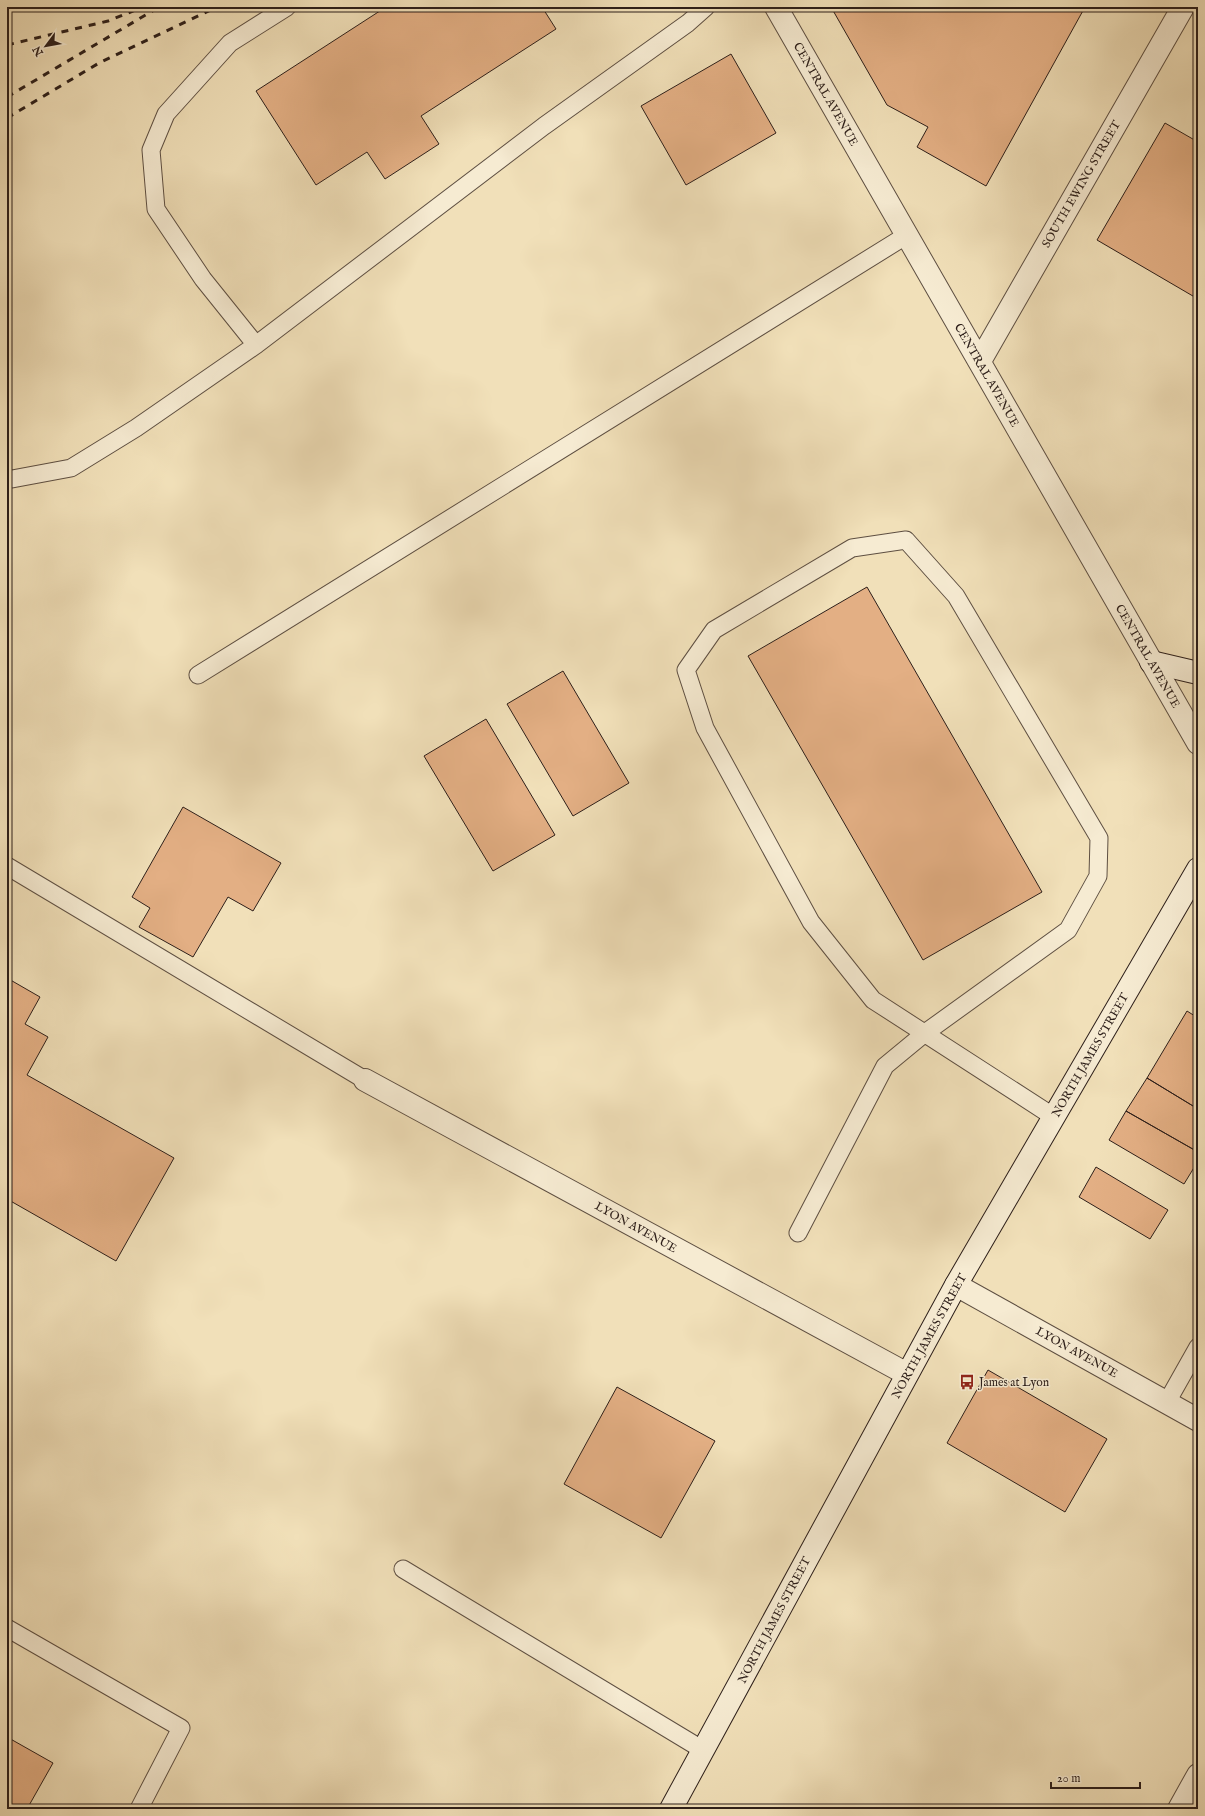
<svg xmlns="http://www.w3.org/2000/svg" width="1205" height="1816" font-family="'IM FELL English',serif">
<rect width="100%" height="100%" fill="#f1e0b9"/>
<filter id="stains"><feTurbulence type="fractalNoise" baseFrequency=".005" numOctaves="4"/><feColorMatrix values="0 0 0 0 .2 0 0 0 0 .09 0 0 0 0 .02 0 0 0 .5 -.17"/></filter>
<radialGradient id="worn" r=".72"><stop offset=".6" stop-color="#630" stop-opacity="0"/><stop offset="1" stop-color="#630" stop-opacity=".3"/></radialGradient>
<path fill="#e3af84" stroke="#2d1f1a" d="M386,7H542L556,29L421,116L439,144L385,179L367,152L316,185L256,91Z
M831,7H1085L986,186L917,147L928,127L887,105Z
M731,54L776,133L686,185L641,106Z
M1165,123L1198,142V299L1097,240Z
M867,587L1042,892L923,960L748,656Z
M563,671L629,783L573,816L507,704Z
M486,719L555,835L493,871L424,756Z
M183,807L281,863L253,911L228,897L193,957L139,927L150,908L132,897Z
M7,978L40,997L25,1024L48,1037L27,1075L174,1158L116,1261L7,1199Z
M1187,1011L1198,1018V1109L1147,1078Z
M1147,1078L1198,1109V1152L1126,1111Z
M1126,1111L1198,1152V1161L1184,1184L1109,1140Z
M1096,1167L1168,1210L1150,1239L1079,1197Z
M988,1370L1107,1439L1065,1512L947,1443Z
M617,1387L715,1441L661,1538L564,1484Z
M7,1737L53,1763L27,1809H7Z"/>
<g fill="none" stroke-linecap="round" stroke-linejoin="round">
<g stroke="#5e4f42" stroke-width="19">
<path id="service" d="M256,345L203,279L156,209L151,150L166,114L230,43L287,7
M7,478L12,479L71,468L136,428L256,345L544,126L688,23L706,7
M198,675L907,235
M7,866L365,1080
M798,1233L885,1066L925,1033L1068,930L1098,876L1099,838L956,596L906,540L852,548L714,630L686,670L705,728L811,922L873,1000L1054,1117
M1167,1402L1198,1347
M403,1569L703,1750
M7,1628L181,1728L139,1809"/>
</g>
<g stroke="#5e4f42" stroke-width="24">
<path id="minor" d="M365,1080L907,1374
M956,1285L1198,1420
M1179,1809L1198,1775"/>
</g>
<g stroke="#5e4f42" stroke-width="24">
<path id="tertiary" d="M776,7L1198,743
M980,361L1183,7"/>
</g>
<g stroke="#2d1f1a" stroke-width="24">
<path id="secondary" d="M1151,662L1198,673
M671,1809L956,1285L1198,869"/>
</g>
<use href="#service" stroke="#f6ebd2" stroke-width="17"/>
<use href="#minor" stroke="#f6ebd2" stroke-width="22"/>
<use href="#tertiary" stroke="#f6ebd2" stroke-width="22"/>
<use href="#secondary" stroke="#f6ebd2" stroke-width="22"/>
<path stroke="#2d1f1a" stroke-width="3" stroke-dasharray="7 7" stroke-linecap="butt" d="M7,45L108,21L143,7
M7,97L159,7
M7,118L99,63L217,7"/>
</g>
<defs>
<g id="bus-bare" transform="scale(1.2)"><path d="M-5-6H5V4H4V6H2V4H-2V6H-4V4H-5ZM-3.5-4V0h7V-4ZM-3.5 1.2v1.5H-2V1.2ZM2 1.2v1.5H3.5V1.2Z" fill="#8f2418" stroke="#f6ebd2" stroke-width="2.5" paint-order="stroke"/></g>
</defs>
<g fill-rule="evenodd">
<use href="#bus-bare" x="967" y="1382"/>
</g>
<g text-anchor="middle" stroke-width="3" stroke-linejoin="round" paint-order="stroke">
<g font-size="12" fill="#2d1f1a" stroke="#f6ebd2">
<text transform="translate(826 94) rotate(60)" y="4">CENTRAL AVENUE</text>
<text transform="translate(1081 184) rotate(-60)" y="4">SOUTH EWING STREET</text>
<text transform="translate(987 375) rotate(60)" y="4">CENTRAL AVENUE</text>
<text transform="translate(1148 656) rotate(60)" y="4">CENTRAL AVENUE</text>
<text transform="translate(1090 1055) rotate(-60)" y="4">NORTH JAMES STREET</text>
<text transform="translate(636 1227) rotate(29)" y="4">LYON AVENUE</text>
<text transform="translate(929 1336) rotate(-61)" y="4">NORTH JAMES STREET</text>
<text transform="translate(1077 1352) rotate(29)" y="4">LYON AVENUE</text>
<text transform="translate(774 1620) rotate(-62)" y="4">NORTH JAMES STREET</text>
</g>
<g font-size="12" fill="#2d1f1a" stroke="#f6ebd2" text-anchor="start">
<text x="979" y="1386">James at Lyon</text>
</g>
</g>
<rect width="1205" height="1816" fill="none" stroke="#f1e0b9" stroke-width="24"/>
<rect x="8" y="8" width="1189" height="1800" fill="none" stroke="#2d1f1a" stroke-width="2"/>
<rect x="12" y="12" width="1181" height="1792" fill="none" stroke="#2d1f1a"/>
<g transform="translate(46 46) rotate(238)" stroke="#f6ebd2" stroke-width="3" paint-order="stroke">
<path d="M0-3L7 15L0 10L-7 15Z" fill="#2d1f1a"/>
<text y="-6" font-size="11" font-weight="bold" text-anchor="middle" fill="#2d1f1a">N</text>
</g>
<path d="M1051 1782v6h89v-6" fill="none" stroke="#2d1f1a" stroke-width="2"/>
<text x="1057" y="1782" font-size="12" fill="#2d1f1a" stroke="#f6ebd2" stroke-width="3" paint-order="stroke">20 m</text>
<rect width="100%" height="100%" filter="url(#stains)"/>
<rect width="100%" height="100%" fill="url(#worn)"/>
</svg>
